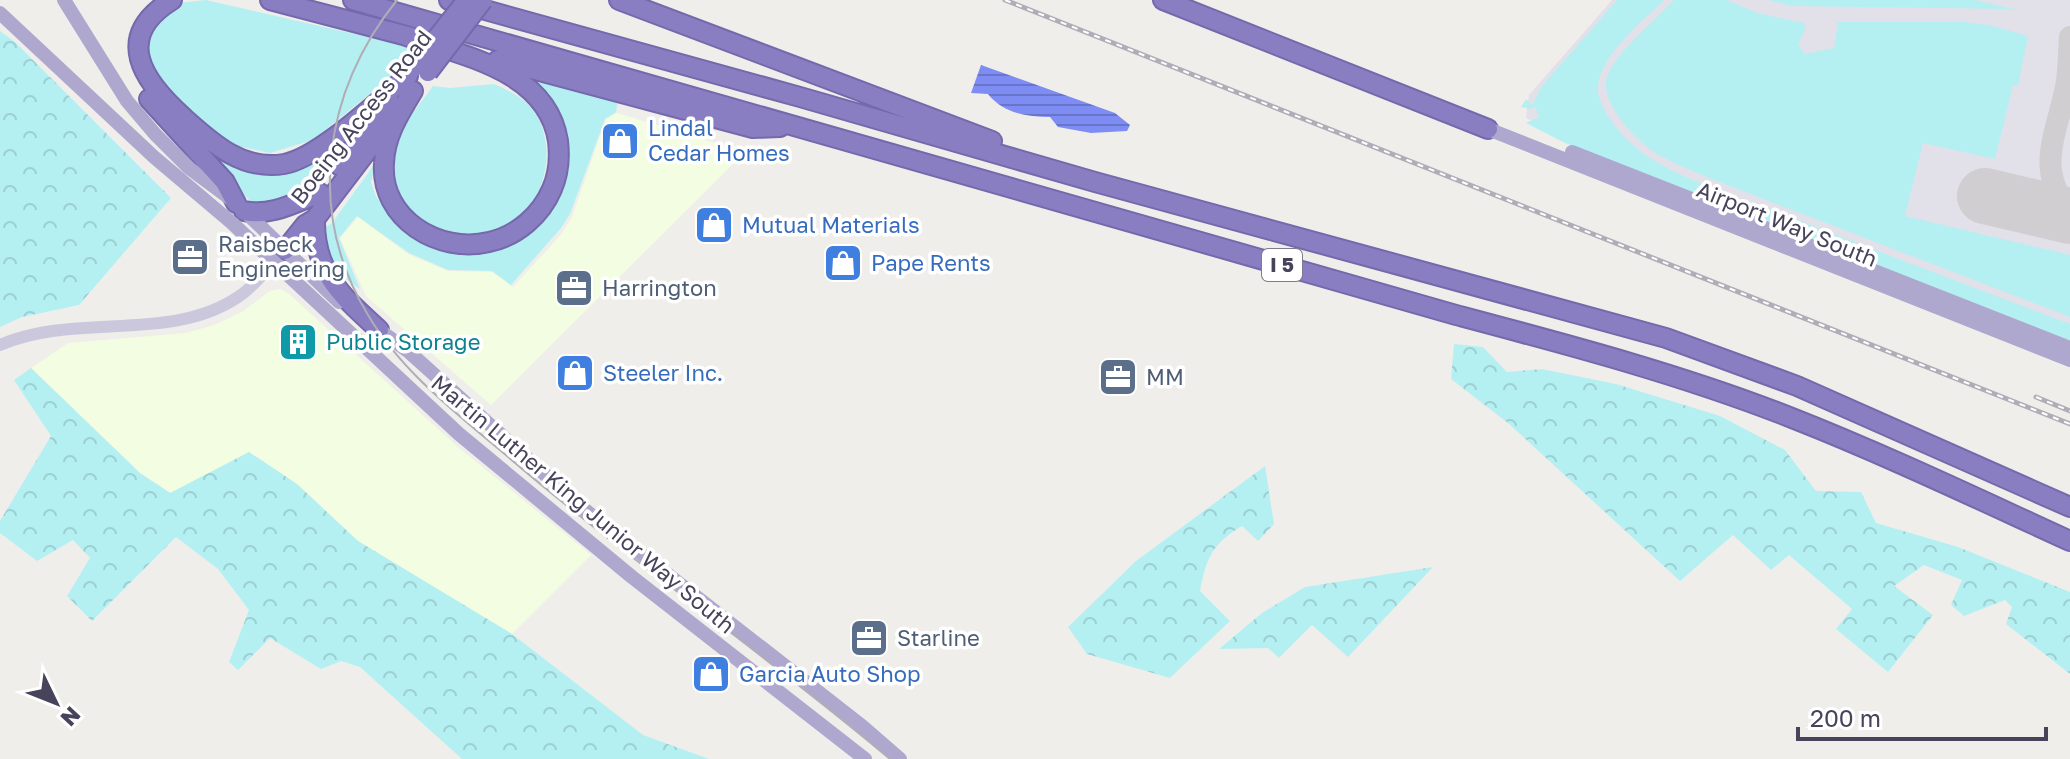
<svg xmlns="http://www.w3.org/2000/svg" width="2070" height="759" font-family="'Golos Text',sans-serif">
<defs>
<pattern id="forest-crowns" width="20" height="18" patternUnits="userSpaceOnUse" patternTransform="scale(2)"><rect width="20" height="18" fill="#b4f0f2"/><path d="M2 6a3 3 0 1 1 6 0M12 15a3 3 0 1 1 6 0" fill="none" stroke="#9ccfd2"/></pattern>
<pattern id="water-rules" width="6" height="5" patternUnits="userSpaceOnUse" patternTransform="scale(2)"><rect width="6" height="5" fill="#7d8df4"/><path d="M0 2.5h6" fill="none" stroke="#6875c9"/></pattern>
</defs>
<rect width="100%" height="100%" fill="#efeeeb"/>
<path fill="#f3fde1" d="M617,113L745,152L491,405L366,296L340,238L358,217L408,254L448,271L492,272L513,287L560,236L572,217L606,119Z
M280,289L289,294L459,448L591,555L512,634L358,541L297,484L171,493L140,473L31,368L68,343L186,333L214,325L242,312L270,291Z"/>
<path fill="#e2e0e8" d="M1612,0H2070V345L1526,118L1529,95Z"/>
<path fill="#b4f0f2" d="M206,0L416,48L398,71L313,140L270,153L233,145L197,117L159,80L148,60L146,44L155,24L178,3Z
M1617,0H1664C1642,22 1595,59 1598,92C1601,115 1630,146 1650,158C1685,181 1744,199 1785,215C1879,252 1975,288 2070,324V341L1565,143L1526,123L1539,117L1535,106L1531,109L1521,107L1526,99L1532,105L1543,85Z
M1674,0H1727L1757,13L1803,23L1806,26L1798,45L1805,54L1834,48L1838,22H1964L1989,25L2028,36L2018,86L2013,85L1995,159L1923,143L1905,216L2070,255V317L1712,179C1695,172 1678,165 1661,156C1639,145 1596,100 1608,74C1618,51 1656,19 1674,0Z
M1768,0H1975L2014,9L1792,6Z
M524,75L618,98L616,112L605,119L570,214L561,228L511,285L492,271L448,270L409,253L357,216L339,238L360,289L337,273L321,237L323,229L332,223L376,162L371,182L376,197L407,229L424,240L520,235L562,167Z
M494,84C524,97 541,109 546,144C548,158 545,173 541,186C513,268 377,245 392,153C396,130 420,105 433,86L450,88Z
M195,141L220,157L315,160L324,170C307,188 278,210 251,202Z"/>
<path fill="url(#forest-crowns)" d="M0,31L15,42L171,198L79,305L22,317L0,327Z
M1454,344L1483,347L1507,372L1542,369L1616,384L1720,416L1785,450L1816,491L1861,492L1876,523L1958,547L2070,592V674L2006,624L2012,607L2005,600L1964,616L1951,605L1962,580L1924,565L1894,586L1933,615L1888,672L1836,629L1852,609L1789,555L1771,570L1733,535L1680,581L1508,423L1451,379Z
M31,368L140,473L170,493L249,452L297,484L358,541L512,634L643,735L709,759H462L360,667L341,661L321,669L270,638L238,670L229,662L249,610L218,569L176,537L92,621L67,596L90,558L73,540L37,561L0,533V521L51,436L14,380Z
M1265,466L1274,524L1258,541L1242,526C1213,543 1206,558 1200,591L1230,621L1170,678L1087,654L1068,627L1136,561Z
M1433,567L1348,657L1312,625L1279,658L1268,648L1219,649L1262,613L1305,587Z"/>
<path fill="url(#water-rules)" d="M981,65L1115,113L1130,125L1127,131L1091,133L1058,127L1050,117C1026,117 1003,113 988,94L971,93Z"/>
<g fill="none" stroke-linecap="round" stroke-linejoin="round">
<path stroke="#d0ced1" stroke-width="22" d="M2070,37C2069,51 2069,66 2067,81C2060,127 2032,170 2070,209"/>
<path stroke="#d0ced1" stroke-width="56" d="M1985,196L2070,216"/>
<g stroke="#7569ac" stroke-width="22">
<path id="highway" d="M172,0C112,37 143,81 183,117C212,143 242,171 284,164C319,158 379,100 408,76
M270,0L415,38
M353,0L1456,315C1569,345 1683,375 1792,418C1886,455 1978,499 2070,541
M449,0L800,97L1095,182L1666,338L1797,386L2070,507
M619,0L992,141
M1163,0L1488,129
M406,36C462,56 547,70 558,141C560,158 559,173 552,189C541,215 517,236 489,242C439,254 380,219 384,163C385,136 399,114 413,91
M498,60L753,128L780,127
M149,99L225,182L236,203
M340,166L389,100
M244,211C271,217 296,202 320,193
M315,219C314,273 342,296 379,330
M285,250L305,225L315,219L389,122"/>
</g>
<path stroke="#cbc8de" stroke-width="12" d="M0,345C76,312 170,343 238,297C252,288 262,275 273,263"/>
<path stroke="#aea8ce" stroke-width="14" d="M64,0L127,101L155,134L189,168L236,203L339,302
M0,13L154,157L232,223L459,434L632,577L865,759
M1488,129L2070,360
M1572,152L2070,348
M372,325L408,351L580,506L862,726L900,759"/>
<use href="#highway" stroke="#897ec1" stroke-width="18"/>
<path stroke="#b0adb7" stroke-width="2" d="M397,0C324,91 305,211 368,315C401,371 457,414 507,456C631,562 766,654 890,759"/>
<g stroke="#b0adb7" stroke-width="5">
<path id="rail" d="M1005,0L2070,424
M2036,397L2070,411"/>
</g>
<use href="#rail" stroke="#fff" stroke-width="2" stroke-dasharray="6" stroke-linecap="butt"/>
<g stroke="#7569ac" stroke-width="22" stroke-linecap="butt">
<path id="highway-bridge" d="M413,68L467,0
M428,72L483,0"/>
</g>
<use href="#highway-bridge" stroke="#897ec1" stroke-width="18"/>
</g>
<defs>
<g id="shop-square" transform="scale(2)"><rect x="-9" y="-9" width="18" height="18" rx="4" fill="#3f7fe0" stroke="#fff"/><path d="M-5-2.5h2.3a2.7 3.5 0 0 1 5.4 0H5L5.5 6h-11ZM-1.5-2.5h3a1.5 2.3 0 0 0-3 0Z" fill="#fff"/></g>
<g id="office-square" transform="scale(2)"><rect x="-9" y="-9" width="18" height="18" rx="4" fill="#5c6f8a" stroke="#fff"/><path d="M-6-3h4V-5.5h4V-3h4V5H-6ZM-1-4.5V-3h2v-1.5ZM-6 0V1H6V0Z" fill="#fff"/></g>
<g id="building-square" transform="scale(2)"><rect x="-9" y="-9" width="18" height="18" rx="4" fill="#0f9aa8" stroke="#fff"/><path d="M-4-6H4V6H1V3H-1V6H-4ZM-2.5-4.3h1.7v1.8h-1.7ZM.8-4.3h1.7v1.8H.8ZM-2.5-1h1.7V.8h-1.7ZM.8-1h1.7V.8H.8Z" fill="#fff"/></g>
</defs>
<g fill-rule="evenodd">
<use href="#shop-square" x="620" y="141"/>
<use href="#shop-square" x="714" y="225"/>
<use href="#office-square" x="190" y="257"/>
<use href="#shop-square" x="843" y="263"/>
<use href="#office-square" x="574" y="288"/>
<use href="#building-square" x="298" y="342"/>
<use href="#shop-square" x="575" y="373"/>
<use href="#office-square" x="1118" y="377"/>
<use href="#office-square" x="869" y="638"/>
<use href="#shop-square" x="711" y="674"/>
</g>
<g text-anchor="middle" stroke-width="7" stroke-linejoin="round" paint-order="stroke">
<rect fill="#fff" stroke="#7e7b8c" stroke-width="2" x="1262" y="249" width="40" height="32" rx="6"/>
<g font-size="20" font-weight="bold" fill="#46435b">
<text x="1282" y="272">I 5</text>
</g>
<g font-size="22" fill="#46435b" stroke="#fff">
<text transform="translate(361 117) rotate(-52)" y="8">Boeing Access Road</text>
<text transform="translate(1787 224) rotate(22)" y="8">Airport Way South</text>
<text transform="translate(583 504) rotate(40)" y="8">Martin Luther King Junior Way South</text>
</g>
<g font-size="22" fill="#366cbe" stroke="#fff" text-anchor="start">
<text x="648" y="136">Lindal<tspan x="648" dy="25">Cedar Homes</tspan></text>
<text x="742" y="233">Mutual Materials</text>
<text x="871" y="271">Pape Rents</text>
<text x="603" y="381">Steeler Inc.</text>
<text x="739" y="682">Garcia Auto Shop</text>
</g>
<g font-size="22" fill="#4e5e75" stroke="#fff" text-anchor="start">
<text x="218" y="252">Raisbeck<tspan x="218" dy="25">Engineering</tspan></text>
<text x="602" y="296">Harrington</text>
<text x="1146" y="385">MM</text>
<text x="897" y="646">Starline</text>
</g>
<g font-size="22" fill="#0d838f" stroke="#fff" text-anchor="start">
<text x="326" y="350">Public Storage</text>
</g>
</g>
<g transform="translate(56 703) rotate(133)" stroke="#ffffff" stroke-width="6" paint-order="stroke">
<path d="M0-6L14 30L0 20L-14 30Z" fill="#46435b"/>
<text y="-12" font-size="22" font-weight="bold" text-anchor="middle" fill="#46435b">N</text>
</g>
<path d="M1798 727v12h248v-12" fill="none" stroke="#46435b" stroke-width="4"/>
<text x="1810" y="727" font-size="24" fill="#46435b" stroke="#ffffff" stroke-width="6" paint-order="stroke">200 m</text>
</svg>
